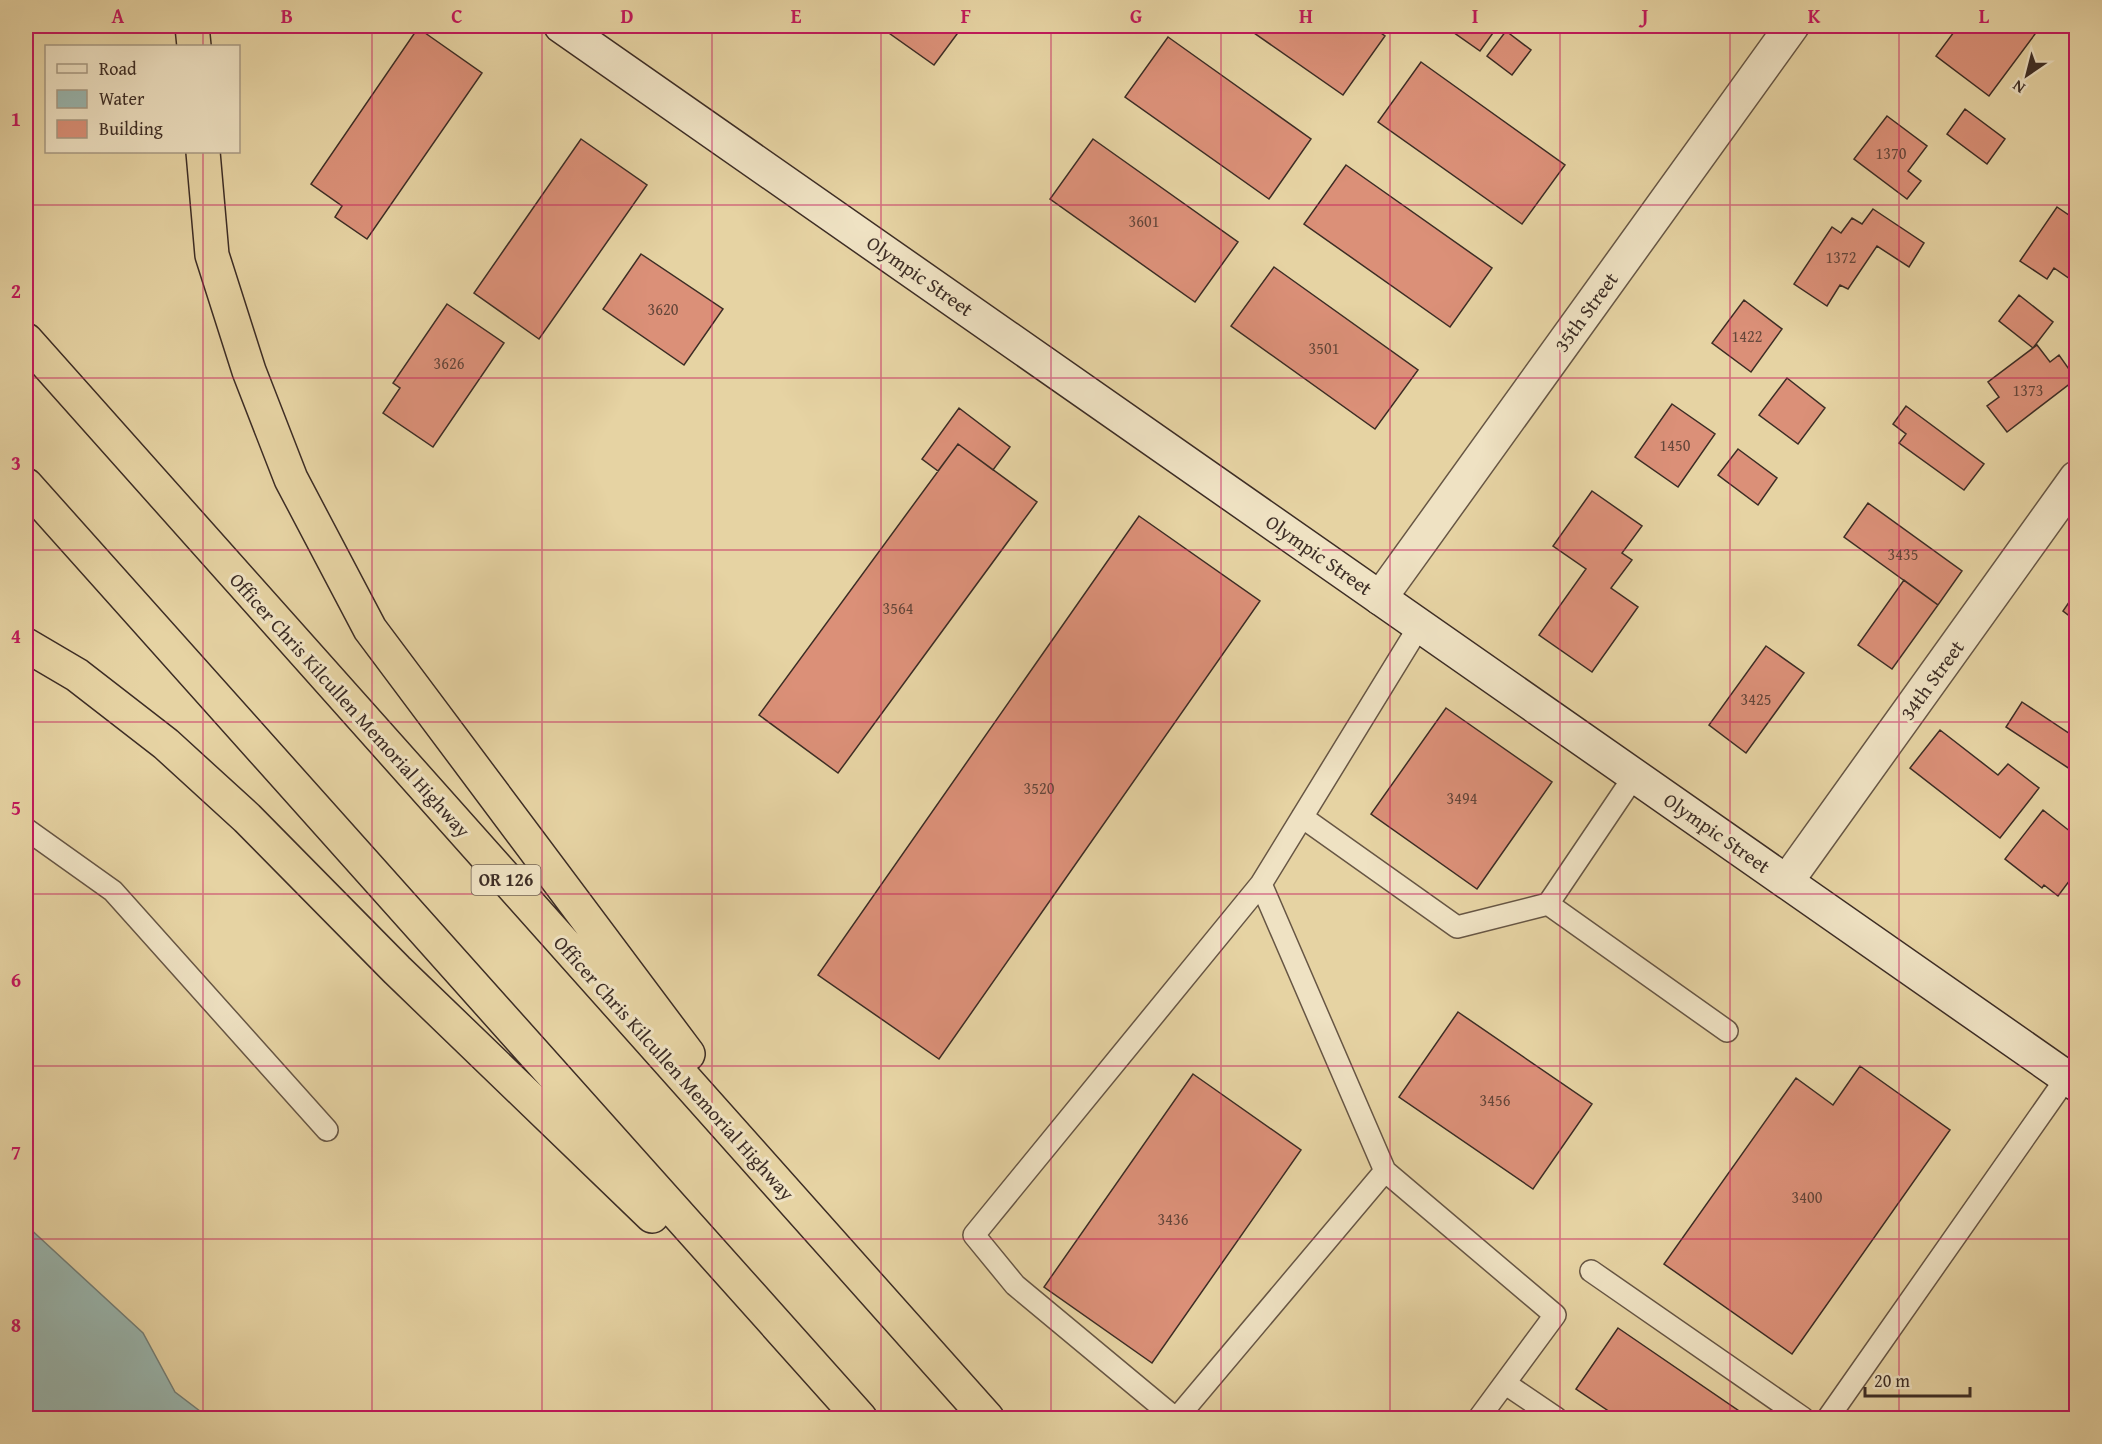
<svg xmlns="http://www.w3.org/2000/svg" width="2102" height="1444" font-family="'Gentium Book Plus',serif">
<rect width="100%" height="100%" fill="#e6d3a3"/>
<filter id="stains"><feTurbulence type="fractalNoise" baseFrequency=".00333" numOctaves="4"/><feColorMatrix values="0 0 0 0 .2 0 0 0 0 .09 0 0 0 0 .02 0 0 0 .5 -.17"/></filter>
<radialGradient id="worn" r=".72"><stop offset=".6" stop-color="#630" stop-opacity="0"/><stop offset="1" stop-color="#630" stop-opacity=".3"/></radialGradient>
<path fill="#99b6af" stroke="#747f78" stroke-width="1.5" d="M26,1225L143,1333L175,1392L209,1418H26Z"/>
<path fill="#db9078" stroke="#3d2d25" stroke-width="1.5" d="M879,26H963L934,65Z
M1244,26H1371L1385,36L1343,95Z
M1458,26H1498L1480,51L1453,32Z
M1954,26H2041L1989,96L1936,56L1957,28Z
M418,28L482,73L367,239L335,217L342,206L311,184Z
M1506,31L1531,50L1512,75L1487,56Z
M1168,37L1311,139L1269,199L1125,97Z
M1421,62L1565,165L1522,224L1378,122Z
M1965,109L2005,139L1987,164L1947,134Z
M1887,116L1927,146L1908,171L1921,181L1907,199L1854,159Z
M581,139L647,185L539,339L474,293Z
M1093,139L1238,242L1195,302L1050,199Z
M1346,165L1492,268L1450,327L1304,224Z
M2057,207L2076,220V283L2054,268L2047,279L2020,261Z
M1873,209L1924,243L1909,267L1877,246L1848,289L1840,285L1827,306L1794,284L1832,227L1841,233L1852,218L1862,224Z
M641,254L723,309L684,365L603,309Z
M1274,267L1418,370L1375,429L1231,326Z
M2019,295L2053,322L2033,348L1999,321Z
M1744,300L1782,329L1751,372L1712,343Z
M447,304L504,343L433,447L383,413L400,388L393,383Z
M2037,345L2050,362L2059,355L2076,379L2007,432L1987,406L1999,397L1988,382Z
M1787,378L1825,408L1798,444L1759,415Z
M1672,404L1715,434L1678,487L1635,457Z
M1906,406L1984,464L1964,490L1899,443L1906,434L1893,424Z
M959,408L1010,447L993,470L958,444L938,471L922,459Z
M958,444L1037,502L838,773L759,715Z
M1738,449L1777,478L1758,505L1718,475Z
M1592,491L1642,526L1622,553L1632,560L1611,588L1638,607L1592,672L1539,635L1586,569L1553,546Z
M1868,503L1962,571L1938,605L1844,537Z
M1139,516L1260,601L939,1059L818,975Z
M1904,580L1938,605L1892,669L1858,645Z
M2076,592V621L2063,611Z
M1766,646L1804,673L1746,753L1709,725Z
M2022,702L2076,738V773L2006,727Z
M1446,708L1552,782L1477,889L1371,814Z
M1940,730L1998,775L2008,764L2039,788L2000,838L1910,768Z
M2043,810L2076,836V872L2058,896L2044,885L2042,888L2005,859Z
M1458,1012L1592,1104L1533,1189L1399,1097Z
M1860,1066L1950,1130L1792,1354L1664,1264L1796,1078L1833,1105Z
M1193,1074L1301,1150L1152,1363L1044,1287Z
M1618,1328L1742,1413L1738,1418H1619L1576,1389Z"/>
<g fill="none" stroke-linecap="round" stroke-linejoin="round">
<g stroke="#675644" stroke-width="24">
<path id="service" d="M1420,625L1261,884L1385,1171L1555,1315L1479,1418
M1635,775L1548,904L1727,1031
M1302,817L1457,927L1548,904
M26,829L113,891L327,1130
M1591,1271L1803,1418
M1506,1384L1556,1418
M1175,1418L1015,1285L974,1235L1261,884
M1177,1418L1385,1171
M1828,1418L2067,1077"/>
</g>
<g stroke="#675644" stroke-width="36">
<path id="minor" d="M1787,881L2076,478"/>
</g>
<g stroke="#675644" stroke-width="36">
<path id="tertiary" d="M1380,598L1792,26"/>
</g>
<g stroke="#3d2d25" stroke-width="36">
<path id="secondary" d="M561,26L2076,1084"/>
</g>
<g stroke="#3d2d25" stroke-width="36">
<path id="motorway" d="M192,26L194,46
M203,152L212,255L249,371L291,479L370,629L688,1054
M26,340L987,1418
M26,485L860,1418
M26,645L77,675L166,744L247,818L397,970L652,1216"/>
</g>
<use href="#service" stroke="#efe2c3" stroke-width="21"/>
<use href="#minor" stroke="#efe2c3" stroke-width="33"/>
<use href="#tertiary" stroke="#efe2c3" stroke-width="33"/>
<use href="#secondary" stroke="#efe2c3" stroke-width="33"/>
<use href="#motorway" stroke="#e6d3a3" stroke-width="33"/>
</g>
<path fill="none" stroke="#c2185b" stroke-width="1.5" stroke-opacity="0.55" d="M203,26V46M372,26V1418M542,26V1418M712,26V1418M881,26V1418M1051,26V1418M1221,26V1418M1390,26V1418M1560,26V1418M1730,26V1418M1899,26V1418M203,152V1418M26,205H2076M26,378H2076M26,550H2076M26,722H2076M26,894H2076M26,1066H2076M26,1239H2076"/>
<g text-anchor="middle" stroke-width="6" stroke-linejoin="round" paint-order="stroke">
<g font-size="16" fill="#64463a">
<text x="1891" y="159">1370</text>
<text x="1144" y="227">3601</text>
<text x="1841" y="263">1372</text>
<text x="663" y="315">3620</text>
<text x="1747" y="342">1422</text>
<text x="1324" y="354">3501</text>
<text x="449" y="369">3626</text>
<text x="2028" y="396">1373</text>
<text x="1675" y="451">1450</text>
<text x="1903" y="560">3435</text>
<text x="898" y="614">3564</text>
<text x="1756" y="705">3425</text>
<text x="1039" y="794">3520</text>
<text x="1462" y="804">3494</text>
<text x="1495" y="1106">3456</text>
<text x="1807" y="1203">3400</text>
<text x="1173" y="1225">3436</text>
</g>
<rect fill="#efe2c3" stroke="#726354" stroke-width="1.5" x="471.5" y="865" width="69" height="30" rx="4.5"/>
<g font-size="18" font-weight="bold" fill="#3d2d25">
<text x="506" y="886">OR 126</text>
</g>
<g font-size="20" fill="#3d2d25" stroke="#efe2c3">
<text transform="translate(920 276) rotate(35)" y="7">Olympic Street</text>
<text transform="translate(1586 312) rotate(-54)" y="7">35th Street</text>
<text transform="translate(1319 555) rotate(35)" y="7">Olympic Street</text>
<text transform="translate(1932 680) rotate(-54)" y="7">34th Street</text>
<text transform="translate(350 705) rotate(48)" y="7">Officer Chris Kilcullen Memorial Highway</text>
<text transform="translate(1717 833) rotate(35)" y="7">Olympic Street</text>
<text transform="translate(674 1068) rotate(48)" y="7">Officer Chris Kilcullen Memorial Highway</text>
</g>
</g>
<rect width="2102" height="1444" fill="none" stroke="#e6d3a3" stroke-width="66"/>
<rect x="45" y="45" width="195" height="108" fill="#efe2c3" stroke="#a89a84" stroke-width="1.5"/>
<rect x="57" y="64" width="30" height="9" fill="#efe2c3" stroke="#a89a84" stroke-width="1.5"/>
<text x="99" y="75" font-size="18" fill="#3d2d25">Road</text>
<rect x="57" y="90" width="30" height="18" fill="#99b6af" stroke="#a89a84" stroke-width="1.5"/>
<text x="99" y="105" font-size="18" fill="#3d2d25">Water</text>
<rect x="57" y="120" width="30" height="18" fill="#db9078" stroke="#a89a84" stroke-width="1.5"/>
<text x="99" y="135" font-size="18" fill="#3d2d25">Building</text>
<g transform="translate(2027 75) rotate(215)" stroke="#efe2c3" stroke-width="4.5" paint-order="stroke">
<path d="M0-4.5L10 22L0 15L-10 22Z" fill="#3d2d25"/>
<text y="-9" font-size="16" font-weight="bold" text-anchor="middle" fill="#3d2d25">N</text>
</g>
<path d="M1865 1387v9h105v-9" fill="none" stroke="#3d2d25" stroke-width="3"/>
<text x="1874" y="1387" font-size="18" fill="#3d2d25" stroke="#efe2c3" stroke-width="4.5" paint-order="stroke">20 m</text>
<rect x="33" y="33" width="2036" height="1378" fill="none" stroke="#c2185b" stroke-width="2"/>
<g font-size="20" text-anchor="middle" font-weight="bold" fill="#c2185b">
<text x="118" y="23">A</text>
<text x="287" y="23">B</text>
<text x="457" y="23">C</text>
<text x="627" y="23">D</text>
<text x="796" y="23">E</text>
<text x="966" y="23">F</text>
<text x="1136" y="23">G</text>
<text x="1306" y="23">H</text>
<text x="1475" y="23">I</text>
<text x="1645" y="23">J</text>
<text x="1814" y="23">K</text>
<text x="1984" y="23">L</text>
<text x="16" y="126">1</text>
<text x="16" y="298">2</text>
<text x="16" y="470">3</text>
<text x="16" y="643">4</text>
<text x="16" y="815">5</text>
<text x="16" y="987">6</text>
<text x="16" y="1159">7</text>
<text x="16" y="1332">8</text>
</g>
<rect width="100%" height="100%" filter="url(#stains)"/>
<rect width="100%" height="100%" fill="url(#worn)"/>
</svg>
